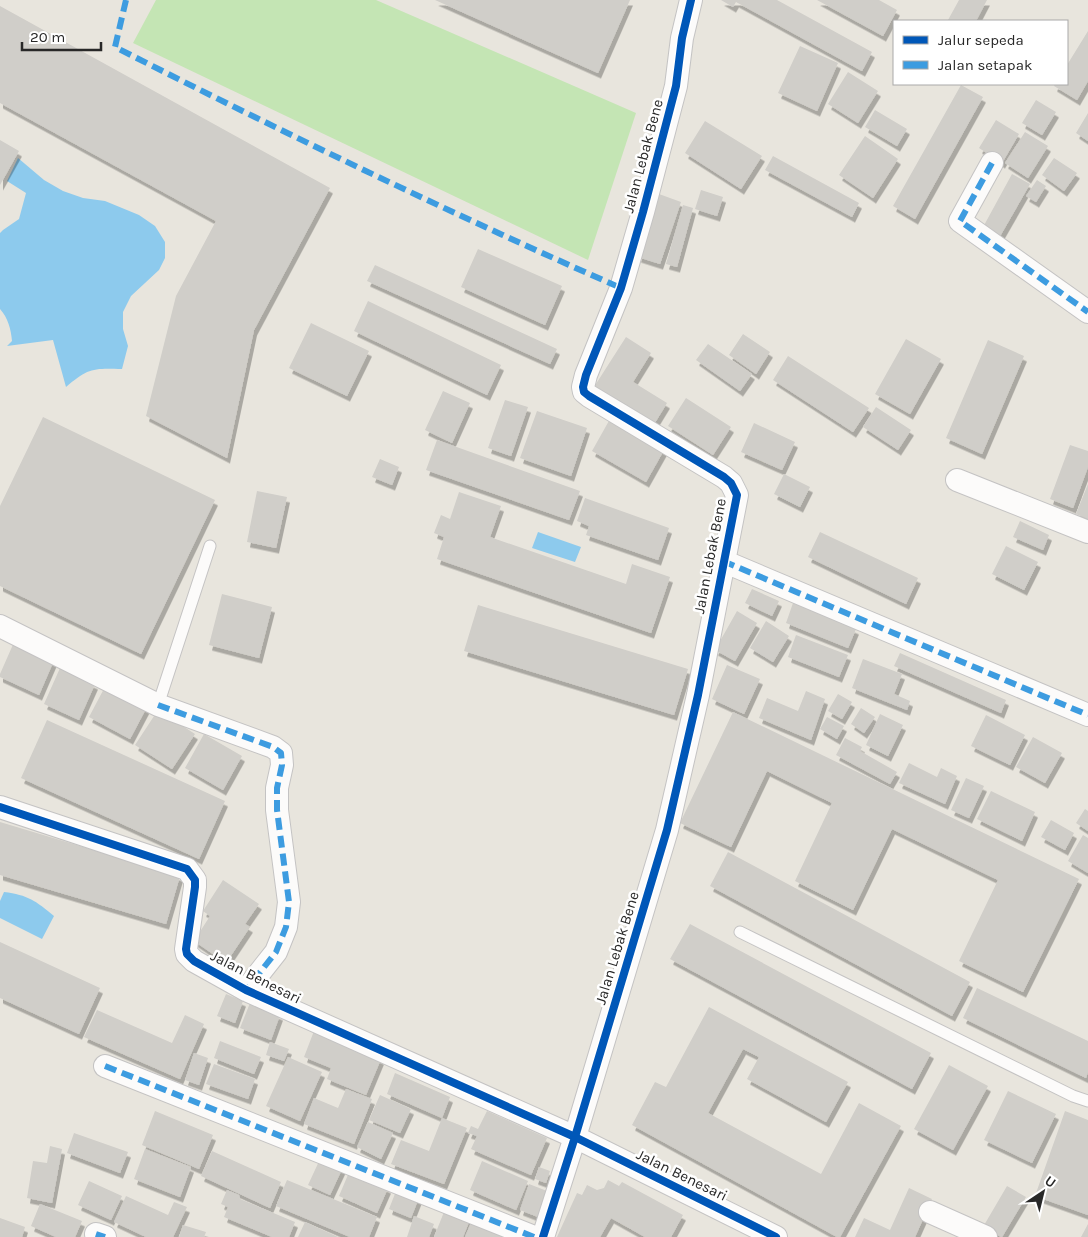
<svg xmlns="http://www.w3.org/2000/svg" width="1088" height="1237" font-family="Karla,sans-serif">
<defs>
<filter id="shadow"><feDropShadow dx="3" dy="5.5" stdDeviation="0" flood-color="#0004"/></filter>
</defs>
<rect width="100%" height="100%" fill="#e8e5dd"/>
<path fill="#c4e5b4" d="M156,0H376L636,113L588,260L133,43Z"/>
<path fill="#8dcaed" d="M18,158L44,180L63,191L83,198L105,201L139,215L155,226L165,242V258L159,270L131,296L123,312V329L128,346L122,369C93,368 88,368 66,387L53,340L7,346L12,341C11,329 8,318 0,309V233L3,230L19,219L26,193L7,181Z
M538,532L581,547L575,562L532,548Z
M4,892C28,895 36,901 54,916L42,939L0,918V901Z"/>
<path fill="#d0cec9" filter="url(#shadow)" d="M435,0H630L598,73Z
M721,0H777L872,52L862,71L736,2L733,7Z
M817,0H879L897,10L883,36Z
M959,0H987L976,21H950L948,20Z
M0,6L330,188L254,330L227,458L146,416L176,296L216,221L0,103Z
M1088,31V81L1077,100L1054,86L1055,84H1067V65Z
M800,46L838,63L817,111L778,93Z
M848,72L878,91L858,123L828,104Z
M961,85L983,97L915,219L893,206Z
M1036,100L1056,112L1042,135L1022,123Z
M875,110L907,129L897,146L865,127Z
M1088,113V141L1076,133Z
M996,120L1019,134L1002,163L979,148Z
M705,121L762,156L741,189L685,153Z
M1025,132L1048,146L1028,178L1005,163Z
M865,136L898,159L873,198L839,175Z
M0,140L19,151L0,185Z
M773,156L859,203L852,217L765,170Z
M1054,158L1077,173L1064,191L1042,175Z
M1012,174L1030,184L999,238L982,229Z
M1037,180L1046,186L1036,202L1026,196Z
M701,190L723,197L717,216L695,209Z
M659,194L681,202L660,264L638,257Z
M683,205L693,208L677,267L666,264Z
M478,249L562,286L545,325L461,287Z
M375,265L557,349L550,364L367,281Z
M368,301L501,365L487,395L354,331Z
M311,323L369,351L347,396L289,368Z
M743,334L770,352L756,374L729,355Z
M626,337L651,353L633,382L667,403L653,426L594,387Z
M906,339L941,359L910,414L875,394Z
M988,340L1024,356L982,454L946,438Z
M708,344L752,374L740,391L696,360Z
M788,356L869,408L853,432L773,380Z
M443,391L470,403L452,443L425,430Z
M686,398L731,427L713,455L668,426Z
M505,400L528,407L511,456L488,448Z
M876,407L911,430L898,450L863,427Z
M537,411L587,428L571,476L520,458Z
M43,417L215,500L141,654L0,586V506Z
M610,419L664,450L646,482L592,451Z
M754,423L795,442L782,470L741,452Z
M437,440L580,491L569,520L426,470Z
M1070,445L1088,451V467L1073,508L1050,499Z
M380,459L399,467L392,485L372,477Z
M784,474L810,487L800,507L774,494Z
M1088,484V519L1076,514Z
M257,491L287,497L276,548L247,542Z
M459,492L501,506L490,537L626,584L632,564L670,577L651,633L437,559L444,537L434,533L441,515L450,519Z
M585,498L669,528L658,560L586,535L589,526L577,521Z
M1020,521L1049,535L1043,550L1013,537Z
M820,532L918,578L906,604L808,557Z
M1006,546L1038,562L1024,590L992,574Z
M752,589L779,601L772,616L745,603Z
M222,594L272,607L259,658L209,645Z
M793,603L856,629L848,648L786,623Z
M478,605L688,669L674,715L464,651Z
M737,611L757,623L735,661L715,650Z
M766,621L789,636L773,662L750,648Z
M796,635L848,655L839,677L788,657Z
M15,640L55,658L39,695L0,677V674Z
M900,653L1006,700L1001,713L894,666Z
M863,659L902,674L894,694L910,701L907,710L852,688Z
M727,665L760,679L744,714L712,699Z
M60,668L95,684L79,720L44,704Z
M107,683L148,705L130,739L89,717Z
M806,691L825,699L811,740L759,718L767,698L798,711Z
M838,694L852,702L842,719L828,711Z
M861,708L875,717L864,733L851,724Z
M158,710L195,734L172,769L135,745Z
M733,712L1079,879L1023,992L959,961L998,880L892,829L853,910L795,881L832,803L767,771L731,847L680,823Z
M880,714L903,725L888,756L866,745Z
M986,715L1025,735L1010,765L971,746Z
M827,717L844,726L837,739L820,729Z
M47,720L225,801L199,859L21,778Z
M204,734L242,756L223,790L185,768Z
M1033,737L1062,753L1045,783L1016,767Z
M845,738L862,747L860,751L897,772L890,784L836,755Z
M909,763L937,777L941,768L957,776L945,804L899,783Z
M966,778L984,786L969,818L951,810Z
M991,791L1035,812L1022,841L977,819Z
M1085,809L1088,811V831L1076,823Z
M1051,820L1074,833L1065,850L1041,837Z
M0,822L180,876L166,924L0,875Z
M1083,835L1088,838V873L1068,861Z
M728,852L970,982L952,1016L710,886Z
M223,880L259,904L245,924L250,927L226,963L194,941L210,916L203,911Z
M690,924L931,1053L912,1089L670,959Z
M0,942L100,988L79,1034L0,998Z
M977,988L1088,1041V1072L1086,1078L963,1018Z
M226,994L243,1001L235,1023L217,1016Z
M250,1003L280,1015L271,1040L240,1028Z
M709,1007L848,1082L826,1122L747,1079L759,1057L743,1049L708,1113L821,1174L859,1103L901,1126L840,1237H837L632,1125L655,1082L666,1087Z
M97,1010L172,1043L185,1015L204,1024L180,1079L84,1037Z
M314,1031L381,1059L366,1095L327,1079L331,1068L304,1057Z
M220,1041L261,1057L254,1074L214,1058Z
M270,1042L289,1049L284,1061L266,1055Z
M194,1053L208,1058L199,1085L185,1080Z
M288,1057L322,1072L300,1121L266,1106Z
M214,1064L255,1079L248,1099L206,1084Z
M949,1065L988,1086L953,1150L914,1129Z
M395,1073L450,1097L442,1118L387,1094Z
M346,1089L372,1099L354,1144L304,1124L314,1098L338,1108Z
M1008,1091L1056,1114L1032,1163L984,1140Z
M380,1095L411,1109L400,1133L369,1120Z
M155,1111L213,1135L199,1169L142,1145Z
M487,1111L547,1138L531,1175L471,1149L477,1136L468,1133L471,1126L478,1129Z
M1065,1111L1088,1120V1215L1035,1196Z
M442,1118L467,1128L444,1184L391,1164L401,1140L429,1151Z
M368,1122L393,1133L381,1159L357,1147Z
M74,1133L128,1152L120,1173L67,1153Z
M50,1146L62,1149L52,1203L27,1198L33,1161L47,1163Z
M145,1149L191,1167L180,1197L134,1179Z
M212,1151L281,1182L270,1208L201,1176Z
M321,1157L343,1167L330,1195L308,1185Z
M482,1161L528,1181L516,1210L470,1190Z
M539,1167L550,1171L546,1183L535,1179Z
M350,1170L388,1188L377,1213L339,1196Z
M287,1180L377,1217L369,1237H350L276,1206Z
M608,1180L619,1186L622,1182L683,1215L671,1237H645L611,1218L600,1237H557L577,1193L582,1195L587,1185L597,1190L604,1188Z
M89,1181L122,1196L111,1220L78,1205Z
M529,1184L547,1191L538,1217L520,1210Z
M398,1186L420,1195L411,1218L389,1209Z
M1007,1186L1026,1197L1002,1237H1001L983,1227Z
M909,1188L932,1199L915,1237H855L864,1218L890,1230Z
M227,1190L239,1195L240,1199L295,1222L289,1237H272L224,1217L228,1207L221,1204Z
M126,1196L168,1215L174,1202L187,1207L173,1237H146L114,1222Z
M40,1204L82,1221L75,1237H56L31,1226Z
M446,1207L471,1217L463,1237H434Z
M414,1216L434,1224L429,1237H407Z
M0,1218L25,1227L22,1237H0Z
M473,1218L523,1237H465Z
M305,1222L338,1237H298Z
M1088,1224V1237H1081Z
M183,1225L206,1232L204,1237H179Z"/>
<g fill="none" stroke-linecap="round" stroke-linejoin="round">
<g stroke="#c4c3c3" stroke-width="13">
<path id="service" d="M158,705L210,546
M740,932L1073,1096L1088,1101"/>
</g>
<g stroke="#c4c3c3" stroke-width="24">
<path id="minor" d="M992,163L960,221L1088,312
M957,480L1088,532
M723,561L1088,715
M0,626L158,705L273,747L281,753L282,765L277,788V810L289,902L286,927L276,952L246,990
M0,807L187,869L195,880V887L186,949L187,954L194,961L246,990L575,1137L776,1237
M105,1066L534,1237
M930,1212L986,1237
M96,1234L105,1237
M543,1237L575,1137L667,830L698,695L737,495L731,483L724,477L589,396L584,392L583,387L586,375L621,288L643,212L676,86L682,38L691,0"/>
</g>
<use href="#service" stroke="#fcfbfa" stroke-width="11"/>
<use href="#minor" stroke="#fcfbfa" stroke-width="22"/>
<path stroke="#3d9ce0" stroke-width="6" stroke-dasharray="12 6" stroke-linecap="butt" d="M126,0L115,47C282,132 450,213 621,288
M992,163L960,221L1088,312
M723,561L1088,715
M158,705L273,747L281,753L282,765L277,788V810L289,902L286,927L276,952L246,990
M105,1066L534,1237
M96,1234L105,1237"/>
<g stroke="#fff" stroke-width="11">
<path id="cycleway" d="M0,807L187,869L195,880V887L186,949L187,954L194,961L246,990L575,1137L776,1237
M543,1237L575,1137L667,830L698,695L737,495L731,483L724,477L589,396L584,392L583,387L586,375L621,288L643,212L676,86L682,38L691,0"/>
</g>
<use href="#cycleway" stroke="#0057b8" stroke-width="8"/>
</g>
<g text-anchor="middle" stroke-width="5" stroke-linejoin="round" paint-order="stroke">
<g font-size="15" fill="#282828" stroke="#fff">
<text transform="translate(643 156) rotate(-75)" y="5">Jalan Lebak Bene</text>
<text transform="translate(710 556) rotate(-79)" y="5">Jalan Lebak Bene</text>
<text transform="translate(617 948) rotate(-73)" y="5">Jalan Lebak Bene</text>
<text transform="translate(256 977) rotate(27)" y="5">Jalan Benesari</text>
<text transform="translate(682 1175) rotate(26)" y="5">Jalan Benesari</text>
</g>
</g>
<rect x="893" y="20" width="175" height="65" fill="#ffffff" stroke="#a9a9a9"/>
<rect x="903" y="36" width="25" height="8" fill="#0057b8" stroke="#a9a9a9"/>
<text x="938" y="45" font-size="15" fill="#282828">Jalur sepeda</text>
<rect x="903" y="61" width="25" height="8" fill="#3d9ce0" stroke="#a9a9a9"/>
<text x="938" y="70" font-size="15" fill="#282828">Jalan setapak</text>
<g transform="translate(1043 1192) rotate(35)" stroke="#ffffff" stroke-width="4" paint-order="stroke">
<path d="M0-4L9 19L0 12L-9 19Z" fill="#282828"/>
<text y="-8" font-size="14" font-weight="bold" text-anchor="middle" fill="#282828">U</text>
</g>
<path d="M22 42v8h79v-8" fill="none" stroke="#282828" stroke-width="2.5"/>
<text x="30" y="42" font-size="15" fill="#282828" stroke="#ffffff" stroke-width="4" paint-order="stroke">20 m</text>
</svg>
